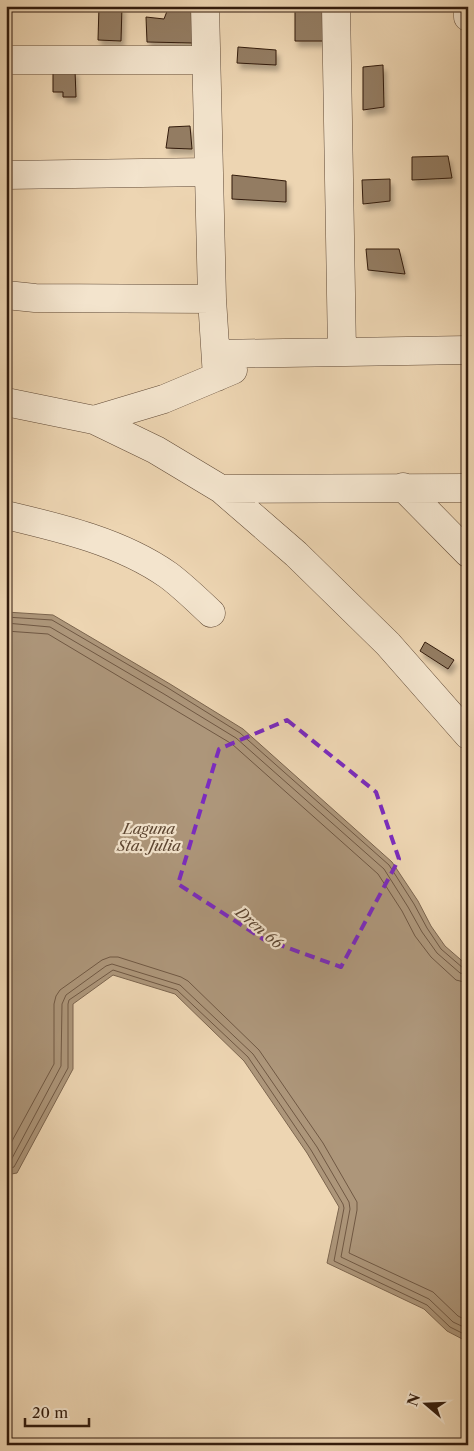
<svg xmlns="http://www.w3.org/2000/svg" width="474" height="1451" font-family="'Libre Caslon Text',serif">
<defs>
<filter id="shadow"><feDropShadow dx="3" dy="5.5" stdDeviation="2.5" flood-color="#0004"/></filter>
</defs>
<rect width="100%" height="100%" fill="#edd5b2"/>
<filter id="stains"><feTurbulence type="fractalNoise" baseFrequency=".004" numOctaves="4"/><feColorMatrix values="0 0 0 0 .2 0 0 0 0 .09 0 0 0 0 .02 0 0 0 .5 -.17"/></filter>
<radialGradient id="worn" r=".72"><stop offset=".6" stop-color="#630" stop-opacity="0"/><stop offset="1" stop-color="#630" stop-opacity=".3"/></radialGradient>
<path fill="#ad967a" stroke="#7c654e" d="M6,612L53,615L170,684L243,729L392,862L418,901L431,926L445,946L468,966V1342L447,1331L424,1309L327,1263L339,1207L307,1153L244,1061L175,994L113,975L73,1004V1069L17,1173L6,1175Z"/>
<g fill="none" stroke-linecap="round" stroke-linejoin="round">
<path stroke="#705843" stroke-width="1" d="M6,617L52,620L168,688L240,733L389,865L414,904L427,928L441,949L463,968L468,969
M6,623L50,627L164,694L236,738L384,869L408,907L422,932L437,953L460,973L468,975
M6,631L48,634L232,744L378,874L402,911L415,936L431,957L456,980L468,983
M6,1152L54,1064V1004L56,996L60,990L102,960L110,957H118L181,977L188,981L259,1050L323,1143L357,1202V1210L349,1253L433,1292L458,1316L468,1321
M6,1163L10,1162L61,1066L62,1004L66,995L106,966L112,964L180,985L253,1054L317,1147L349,1202L350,1209L341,1257L429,1299L453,1322L468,1329
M6,1170L14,1167L68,1068V1004L69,1000L113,970L177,990L248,1057L311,1150L343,1204L344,1208L334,1261L427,1305L450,1327L468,1336"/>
</g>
<path fill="#937c62" stroke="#321b0c" filter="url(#shadow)" d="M99,6H122L121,41L98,40Z
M169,6H192L194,43L147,42L146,17L164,19Z
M295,6H330V41H295Z
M238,47L276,50V65L237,63Z
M383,65L384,107L363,110V67Z
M53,70H75L76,97H63V92H53Z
M190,126L192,149L166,148L169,127Z
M448,156L452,178L412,180V157Z
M232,175L286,181V202L232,199Z
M390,179V201L363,204L362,180Z
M366,249H399L405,274L368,270Z
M425,642L454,660L448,669L420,651Z"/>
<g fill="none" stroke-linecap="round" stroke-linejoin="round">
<g stroke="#614a36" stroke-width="29">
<path id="minor" d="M205,6L212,299L217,377
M336,6L342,351
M468,6V17
M6,60H206
M6,175L209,172
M6,295L35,298L212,299
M216,354L468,350
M6,402L94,420L156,450L221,489L296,554L388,644L468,735
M94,420L164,399L233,370
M403,487L468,553
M221,489L468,488
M6,515C61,528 121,542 168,575C183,586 197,600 211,613"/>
</g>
<use href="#minor" stroke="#f3e4cd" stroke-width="28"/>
</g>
<path fill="none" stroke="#7b2cbf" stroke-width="4" stroke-dasharray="10 6" stroke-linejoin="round" d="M287,720L376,792L399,859L341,967L263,939L178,884L219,749Z"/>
<g text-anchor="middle" stroke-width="4.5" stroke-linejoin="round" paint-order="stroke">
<g font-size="15" font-style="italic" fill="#5d4632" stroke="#f3e4cd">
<text x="149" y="834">Laguna<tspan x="149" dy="17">Sta. Julia</tspan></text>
<text transform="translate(259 928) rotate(40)" y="5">Dren 66</text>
</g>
</g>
<rect width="474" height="1451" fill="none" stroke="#edd5b2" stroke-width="25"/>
<rect x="8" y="8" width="459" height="1436" fill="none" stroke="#321b0c" stroke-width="2.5"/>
<rect x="12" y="12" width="449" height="1426" fill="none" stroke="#321b0c"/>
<g transform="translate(426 1404) rotate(289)" stroke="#f3e4cd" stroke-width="4" paint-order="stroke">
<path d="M0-4L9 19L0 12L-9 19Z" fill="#321b0c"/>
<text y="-8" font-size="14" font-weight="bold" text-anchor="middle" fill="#321b0c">N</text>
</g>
<path d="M25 1418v8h64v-8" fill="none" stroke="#321b0c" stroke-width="2.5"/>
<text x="32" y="1418" font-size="15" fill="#321b0c" stroke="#f3e4cd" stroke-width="4" paint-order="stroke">20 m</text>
<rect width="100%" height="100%" filter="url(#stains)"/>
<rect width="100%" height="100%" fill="url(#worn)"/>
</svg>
